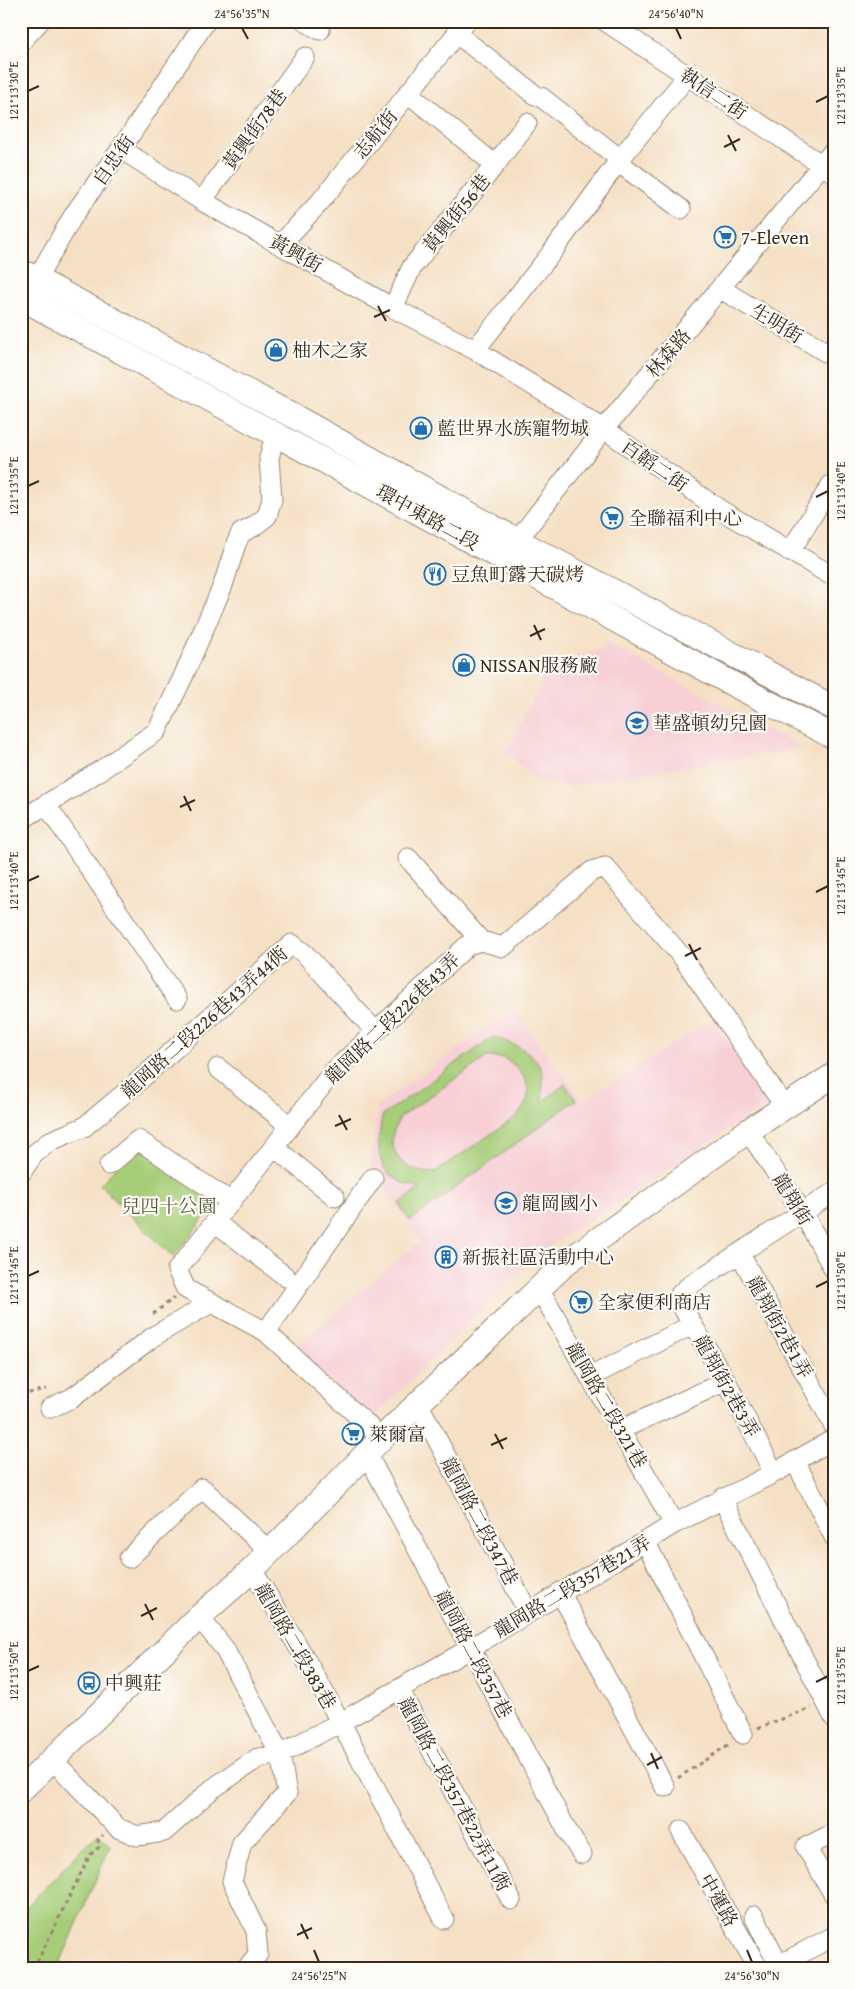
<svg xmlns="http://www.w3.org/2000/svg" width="855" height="1989" font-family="'Gentium Book Plus','Noto Serif TC',serif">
<rect width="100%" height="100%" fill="#fdfcf7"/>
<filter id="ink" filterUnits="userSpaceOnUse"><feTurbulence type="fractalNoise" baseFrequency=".02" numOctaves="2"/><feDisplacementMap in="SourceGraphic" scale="10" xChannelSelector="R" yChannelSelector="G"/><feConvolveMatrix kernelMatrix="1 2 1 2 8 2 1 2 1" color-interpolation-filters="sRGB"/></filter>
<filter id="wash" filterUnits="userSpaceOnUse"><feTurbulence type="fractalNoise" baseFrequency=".0096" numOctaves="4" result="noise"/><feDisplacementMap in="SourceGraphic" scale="20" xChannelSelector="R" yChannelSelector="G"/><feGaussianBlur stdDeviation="1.12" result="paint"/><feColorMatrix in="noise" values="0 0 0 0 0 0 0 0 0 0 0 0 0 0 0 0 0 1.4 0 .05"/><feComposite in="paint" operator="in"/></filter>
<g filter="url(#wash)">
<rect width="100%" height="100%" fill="#f5e0c5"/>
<path fill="#f7cfd5" d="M606,642L644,663L802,748L568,786L536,780L505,752L550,666L602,649Z
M514,1009L583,1101L712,1020L770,1103L536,1255L373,1418L293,1348L420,1242L370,1165L378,1105Z"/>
<path fill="#a6cd78" stroke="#707c4b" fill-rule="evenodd" d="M493,1037C513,1044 540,1052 543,1077C543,1085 542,1094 542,1102L565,1084L576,1100L410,1221L399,1204L420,1188C414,1186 407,1185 401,1182C373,1169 378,1141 382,1116ZM487,1057C492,1057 498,1057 503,1058C517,1064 530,1081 528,1096C527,1104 521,1111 516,1117L434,1173C413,1173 394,1163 392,1140C392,1132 397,1124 400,1117Z
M146,1151L219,1199L173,1257L100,1185L129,1153Z
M98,1833L110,1846L58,1968H21V1912Z"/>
</g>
<g filter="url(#ink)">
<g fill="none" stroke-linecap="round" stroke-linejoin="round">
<g stroke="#988572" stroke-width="21">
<path id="minor" d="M305,21L320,30
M605,21L834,173
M457,34L535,95
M21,42L40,21
M408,93L495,165
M541,97L620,159
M121,149L202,201L393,308L475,350L604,429L722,511L834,577
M618,162L681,209
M202,201L305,57
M281,244L320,202L467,21
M721,289L834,357
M32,291L36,280L75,213L121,149L206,21
M393,308L412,267L495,165L527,123
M475,350L553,251L620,159L688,75
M509,551L604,429L834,150
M790,552L831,485
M46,804L177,999
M21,820L101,770L157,731L183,677L223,585L236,544L241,533L253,527L267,516L272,499L269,458L275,434
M408,858L481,941
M218,1068L290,1126
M748,1131L803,1213L834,1270
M274,1147L335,1197
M109,1165L138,1140L231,1202
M21,1173L33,1155L50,1141L84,1127L133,1086L292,944L305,954L376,1032
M215,1222L286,1277
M740,1254L834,1426
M539,1288L674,1524
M266,1332L373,1178
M590,1377L692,1325
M418,1403L528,1612
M50,1408L72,1398L154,1336L211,1303
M620,1430L726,1381
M382,1438L266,1332L186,1289L177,1270L333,1072L468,945L481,941L503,947L592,871L605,867L683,958L785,1107
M367,1454L569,1834L582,1854
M795,1461L834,1537
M774,1473L726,1381L678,1300L681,1293L690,1285L834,1192
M722,1498L834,1718
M645,1541L743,1734
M129,1558L202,1488L270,1552
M252,1570C323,1682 382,1802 444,1919
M560,1592L665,1787
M199,1617L224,1648L280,1754L287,1793L242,1843L232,1881L256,1931L258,1954L247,1968
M399,1689L511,1900
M52,1759L118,1828L137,1836L164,1832L212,1789L258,1758L280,1754L341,1722L471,1648L674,1524L774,1473L834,1439
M681,1831L758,1968
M834,1833L806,1847L834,1895
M754,1916L780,1968
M779,1965L834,1936"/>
</g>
<g stroke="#988572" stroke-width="26">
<path id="major" d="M21,271L297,418L518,541L834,708
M21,298L275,434L727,681L834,737
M21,1790L199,1617L252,1570L382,1438L567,1262L748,1131L834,1075"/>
</g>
<path stroke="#988572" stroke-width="3" stroke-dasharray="4 4" stroke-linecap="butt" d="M153,1314L174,1298
M21,1395L46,1389
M758,1728L811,1708
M678,1778L731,1743
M22,1968L37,1962L90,1855L99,1847L98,1840L103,1835"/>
<use href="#minor" stroke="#fff" stroke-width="19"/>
<use href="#major" stroke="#fff" stroke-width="24"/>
</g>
</g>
<path fill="none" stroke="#3b2a1e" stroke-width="2" d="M242,28L248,39M676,28L681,39M28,91L39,86M816,102L828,96M728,135L736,151M724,147L740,139M378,306L386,321M374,317L390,310M28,486L39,481M816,497L828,491M534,625L541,640M530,636L545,629M184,796L191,811M180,807L195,800M28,881L39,876M816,892L828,886M689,944L697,960M685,956L701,948M339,1115L347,1130M335,1126L351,1119M28,1276L39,1271M816,1287L828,1281M495,1434L503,1449M491,1445L507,1438M145,1604L153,1620M141,1616L157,1608M28,1671L39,1666M816,1682L828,1676M651,1753L658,1769M647,1765L662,1757M301,1924L308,1939M297,1935L312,1928M314,1950L319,1962M747,1950L752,1962"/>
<defs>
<g id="supermarket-ring" transform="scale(1.125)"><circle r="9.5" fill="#fdfcf7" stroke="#1f6fb2" stroke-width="1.5"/><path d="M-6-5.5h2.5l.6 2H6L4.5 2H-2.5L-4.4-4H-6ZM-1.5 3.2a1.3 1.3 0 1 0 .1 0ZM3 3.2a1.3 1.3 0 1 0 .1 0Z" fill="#1f6fb2"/></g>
<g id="shop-ring" transform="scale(1.125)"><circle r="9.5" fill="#fdfcf7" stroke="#1f6fb2" stroke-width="1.5"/><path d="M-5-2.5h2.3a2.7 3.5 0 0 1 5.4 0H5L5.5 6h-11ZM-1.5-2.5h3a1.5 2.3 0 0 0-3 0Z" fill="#1f6fb2"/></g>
<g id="restaurant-ring" transform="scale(1.125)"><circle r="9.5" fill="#fdfcf7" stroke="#1f6fb2" stroke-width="1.5"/><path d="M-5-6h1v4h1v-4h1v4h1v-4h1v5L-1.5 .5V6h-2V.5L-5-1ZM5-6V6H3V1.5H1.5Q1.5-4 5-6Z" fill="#1f6fb2"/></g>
<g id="school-ring" transform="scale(1.125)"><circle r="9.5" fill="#fdfcf7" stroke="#1f6fb2" stroke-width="1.5"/><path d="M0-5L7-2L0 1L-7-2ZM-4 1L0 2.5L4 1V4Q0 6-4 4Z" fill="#1f6fb2"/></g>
<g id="building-ring" transform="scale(1.125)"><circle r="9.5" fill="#fdfcf7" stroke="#1f6fb2" stroke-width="1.5"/><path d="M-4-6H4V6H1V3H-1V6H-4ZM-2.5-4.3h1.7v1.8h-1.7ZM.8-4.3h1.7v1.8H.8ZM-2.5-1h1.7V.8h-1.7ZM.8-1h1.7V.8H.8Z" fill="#1f6fb2"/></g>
<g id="bus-ring" transform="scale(1.125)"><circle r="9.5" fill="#fdfcf7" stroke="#1f6fb2" stroke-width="1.5"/><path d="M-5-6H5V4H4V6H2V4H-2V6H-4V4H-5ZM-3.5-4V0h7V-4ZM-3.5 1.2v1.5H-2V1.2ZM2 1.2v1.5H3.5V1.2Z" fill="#1f6fb2"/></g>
</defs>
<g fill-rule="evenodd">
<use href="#supermarket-ring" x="725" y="237"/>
<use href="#shop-ring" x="276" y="350"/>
<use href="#shop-ring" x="421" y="428"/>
<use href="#supermarket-ring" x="612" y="518"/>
<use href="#restaurant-ring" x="435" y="574"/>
<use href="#shop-ring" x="464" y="665"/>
<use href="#school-ring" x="637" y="723"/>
<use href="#school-ring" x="506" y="1203"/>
<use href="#building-ring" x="446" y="1257"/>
<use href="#supermarket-ring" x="581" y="1302"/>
<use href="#supermarket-ring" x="353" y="1434"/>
<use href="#bus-ring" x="89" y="1683"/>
</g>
<g text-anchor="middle" stroke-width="4.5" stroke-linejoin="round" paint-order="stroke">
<g font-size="19" fill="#3b2a1e" stroke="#fdfcf7">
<text transform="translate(714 93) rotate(34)" y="7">執信二街</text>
<text transform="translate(254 129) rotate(-54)" y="7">黃興街78巷</text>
<text transform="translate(375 134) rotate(-51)" y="7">志航街</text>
<text transform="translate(113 160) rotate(-55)" y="7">自忠街</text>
<text transform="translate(456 213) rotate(-51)" y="7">黃興街56巷</text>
<text transform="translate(296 253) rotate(29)" y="7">黃興街</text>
<text transform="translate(777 323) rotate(31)" y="7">生明街</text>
<text transform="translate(668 353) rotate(-50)" y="7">林森路</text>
<text transform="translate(655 465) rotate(35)" y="7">百韜二街</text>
<text transform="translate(428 517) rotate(29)" y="7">環中東路二段</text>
<text transform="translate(392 1018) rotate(-44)" y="7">龍岡路二段226巷43弄</text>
<text transform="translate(204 1022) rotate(-42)" y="7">龍岡路二段226巷43弄44衖</text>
<text transform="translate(793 1199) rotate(58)" y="7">龍翔街</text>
<text transform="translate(780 1327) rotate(61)" y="7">龍翔街2巷1弄</text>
<text transform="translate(727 1386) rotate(61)" y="7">龍翔街2巷3弄</text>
<text transform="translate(607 1405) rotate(60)" y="7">龍岡路二段321巷</text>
<text transform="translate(480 1521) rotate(62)" y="7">龍岡路二段347巷</text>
<text transform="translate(572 1586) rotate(-31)" y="7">龍岡路二段357巷21弄</text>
<text transform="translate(296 1646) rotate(60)" y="7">龍岡路二段383巷</text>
<text transform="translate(474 1654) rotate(62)" y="7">龍岡路二段357巷</text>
<text transform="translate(455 1794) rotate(62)" y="7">龍岡路二段357巷22弄11衖</text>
<text transform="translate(719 1900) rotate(60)" y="7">中運路</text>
</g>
<g font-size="19" fill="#3b2a1e" stroke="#fdfcf7" text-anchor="start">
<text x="741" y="244">7-Eleven</text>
<text x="292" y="357">柚木之家</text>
<text x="437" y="435">藍世界水族寵物城</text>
<text x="628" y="525">全聯福利中心</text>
<text x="451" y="581">豆魚町露天碳烤</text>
<text x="480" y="672">NISSAN服務廠</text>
<text x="653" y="730">華盛頓幼兒園</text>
<text x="522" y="1210">龍岡國小</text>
<text x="462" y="1264">新振社區活動中心</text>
<text x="597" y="1309">全家便利商店</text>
<text x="369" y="1441">萊爾富</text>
<text x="105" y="1690">中興莊</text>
</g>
<g font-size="19" fill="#5b5b39" stroke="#fdfcf7">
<text x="169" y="1213">兒四十公園</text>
</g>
</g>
<rect width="855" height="1989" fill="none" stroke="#fdfcf7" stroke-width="55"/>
<rect x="28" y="28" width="800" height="1934" fill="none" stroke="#3b2a1e" stroke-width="2"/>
<g font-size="12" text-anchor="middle" fill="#3b2a1e">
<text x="242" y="18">24°56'35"N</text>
<text x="676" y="18">24°56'40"N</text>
<text transform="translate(14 91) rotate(-90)" y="4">121°13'30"E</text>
<text transform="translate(841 96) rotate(-90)" y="4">121°13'35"E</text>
<text transform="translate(14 486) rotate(-90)" y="4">121°13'35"E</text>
<text transform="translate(841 491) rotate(-90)" y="4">121°13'40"E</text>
<text transform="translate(14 881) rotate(-90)" y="4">121°13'40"E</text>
<text transform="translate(841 886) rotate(-90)" y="4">121°13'45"E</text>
<text transform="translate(14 1276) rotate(-90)" y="4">121°13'45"E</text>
<text transform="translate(841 1281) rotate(-90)" y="4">121°13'50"E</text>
<text transform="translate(14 1671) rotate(-90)" y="4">121°13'50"E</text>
<text transform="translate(841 1676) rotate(-90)" y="4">121°13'55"E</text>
<text x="319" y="1980">24°56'25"N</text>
<text x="752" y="1980">24°56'30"N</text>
</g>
</svg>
